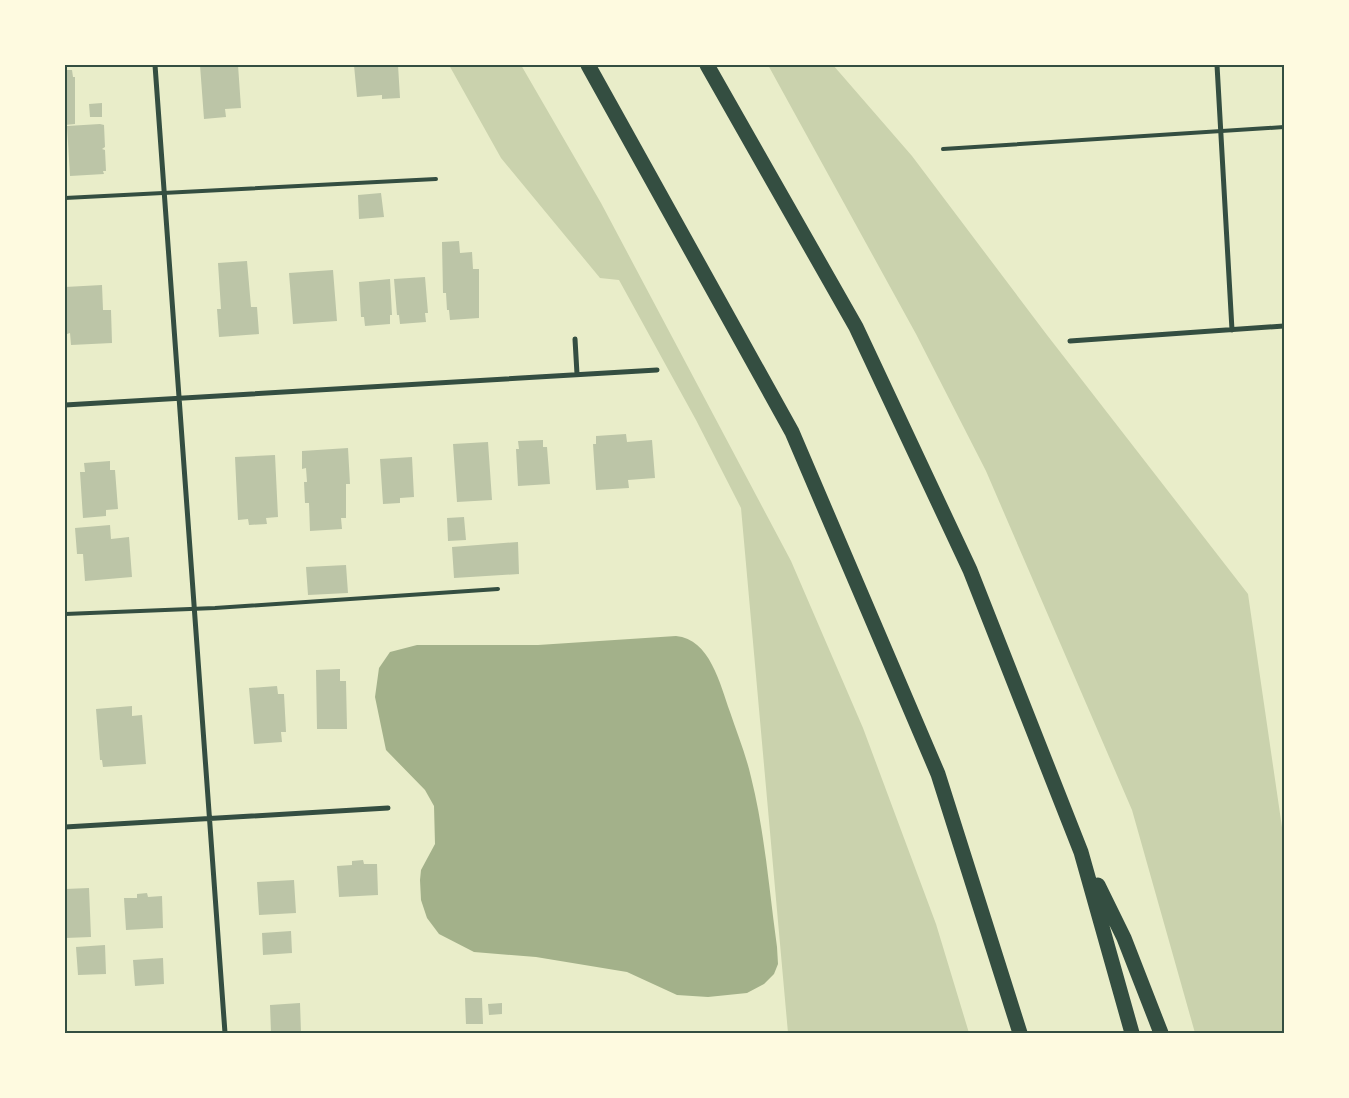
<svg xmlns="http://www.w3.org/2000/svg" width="1349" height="1098" font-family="Karla,sans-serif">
<rect width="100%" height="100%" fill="#e9edc9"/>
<path fill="#cad2ad" d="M449,65H521L601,203L791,561L863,728L936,924L969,1033H788L741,508L696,420L619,280L600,278L501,158Z
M768,65H833L912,156L1047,335L1248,594L1284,841V1033H1195L1132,810L986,471L916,334Z"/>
<path fill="#a3b18a" d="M676,636C710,639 720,684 730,712C737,733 746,755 751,777C765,833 769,890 777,947L778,964L774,974L764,984L747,993L708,997L677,995L627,972L536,957L474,952L439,934L427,918L421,900L420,880L421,870L435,844L434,806L425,790L386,750L375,697L379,668L390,652L417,645H538Z"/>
<path fill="#bcc5a7" d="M200,65H238L241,108L225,109L226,117L204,119Z
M354,65H398L400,98L382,99V95L357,97Z
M65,70H72L73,77H75V124L65,125Z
M102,103V117H90L89,104Z
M100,124L104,125L105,147L102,149L105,150L106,171H103L104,174L70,176L67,126Z
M381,193L384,217L359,219L358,195Z
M459,241L460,253L472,252L473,269H479V318L450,320L449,310H447L446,293H443L442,242Z
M247,261L251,307H257L259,334L219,337L217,309H221L218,263Z
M333,270L337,321L293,324L289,273Z
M425,277L428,313H425L426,322L400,324L399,315H397L394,279Z
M390,279L392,315H390V324L365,326L364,317H361L359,282Z
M102,285L103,310H111L112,343L71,345L70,333L67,334L65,287Z
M626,434L627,442L652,440L655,478L628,480L629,488L596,490L593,444H596V436Z
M543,440V447H547L550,484L518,486L516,449H519L518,441Z
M488,442L492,500L457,502L453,444Z
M348,448L350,484H346V518H341L342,529L310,531L309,503H305L304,482H307L306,468L302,469V451Z
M275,455L278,517L266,518L267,524L249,525L248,519L238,520L235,457Z
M412,457L414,497L400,498V503L383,504L380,459Z
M110,461V470H115L118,509L106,510V516L83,518L80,472H85L84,463Z
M464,517L466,540L448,541L447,518Z
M110,525L111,539L129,537L132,577L85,581L83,554H77L75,528Z
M518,542L519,574L454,578L452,547Z
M346,565L348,593L308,595L306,567Z
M340,669V681H346L347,729H317L316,670Z
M277,686L278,694H284L286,732H281L282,742L254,744L249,688Z
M132,706V716L142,715L146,764L103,767L102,760H100L96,709Z
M363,860L364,864H377L378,895L339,897L337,866L352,865V861Z
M294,880L296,913L259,915L257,882Z
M89,888L91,937L65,938V889Z
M147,893L148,897L162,896L163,928L126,930L124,898H137V894Z
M291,931L292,953L263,955L262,933Z
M105,945L106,974L78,975L76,947Z
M163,958L164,984L135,986L133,960Z
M465,998H482L483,1024H466Z
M300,1003L301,1033H271L270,1005Z
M502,1003V1014L489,1015L488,1004Z"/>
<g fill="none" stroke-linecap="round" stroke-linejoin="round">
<path stroke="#344e41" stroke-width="4" d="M943,149L1284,127
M65,198L436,179
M65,614L215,608L498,589"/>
<path stroke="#344e41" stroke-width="5" d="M155,65L225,1033
M1217,65L1232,330
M575,339L577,374
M1070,341L1284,326
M65,405L657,370
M65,827L388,808"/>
<path stroke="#344e41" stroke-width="15" d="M588,65L792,432L938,774L1020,1033
M707,65L856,327L970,570L1081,852L1132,1033
M1098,885L1124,938L1161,1033"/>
</g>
<rect width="1349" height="1098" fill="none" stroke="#fefae0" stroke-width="132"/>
<rect x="66" y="66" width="1217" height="966" fill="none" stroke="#344e41" stroke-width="2"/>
</svg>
